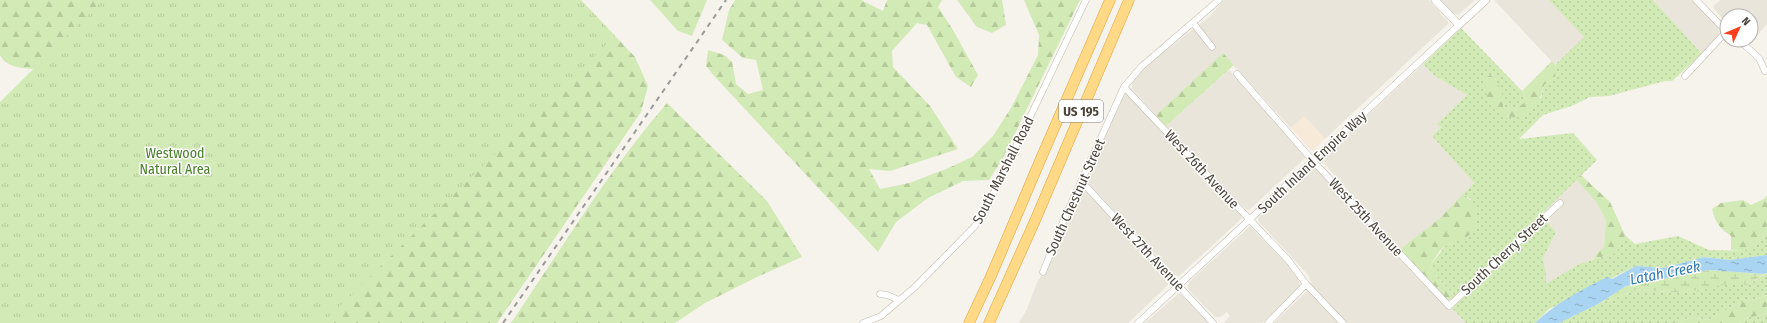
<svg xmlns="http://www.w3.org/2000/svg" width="1767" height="323" font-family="'Fira Sans Condensed',sans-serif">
<defs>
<pattern id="grass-dots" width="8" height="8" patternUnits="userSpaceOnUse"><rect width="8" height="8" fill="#d2eab5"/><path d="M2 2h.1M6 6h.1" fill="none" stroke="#b6ca9c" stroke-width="1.8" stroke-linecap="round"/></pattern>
<pattern id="forest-firs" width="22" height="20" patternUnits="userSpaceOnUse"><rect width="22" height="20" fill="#d2eab5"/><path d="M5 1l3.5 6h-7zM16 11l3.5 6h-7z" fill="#b6ca9c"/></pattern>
<pattern id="wetland-marsh" width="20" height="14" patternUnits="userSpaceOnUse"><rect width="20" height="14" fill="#d2eab5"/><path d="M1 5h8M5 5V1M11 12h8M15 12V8" fill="none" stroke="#b6ca9c"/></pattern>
<pattern id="park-tufts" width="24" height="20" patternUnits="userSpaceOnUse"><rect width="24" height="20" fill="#d2eab5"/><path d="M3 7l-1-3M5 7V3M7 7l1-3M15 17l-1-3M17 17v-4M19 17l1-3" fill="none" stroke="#b6ca9c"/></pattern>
<pattern id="water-ripples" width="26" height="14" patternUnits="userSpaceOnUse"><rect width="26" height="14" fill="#a9d4f2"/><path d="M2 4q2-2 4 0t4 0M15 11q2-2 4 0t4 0" fill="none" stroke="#8caec5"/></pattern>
</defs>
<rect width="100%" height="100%" fill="#f6f3ec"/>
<path fill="#eae5da" d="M1224,0H1429L1449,23L1325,139L1304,116L1291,128L1223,54L1156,115L1132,89V82L1142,69L1210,16Z
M1440,0H1475L1458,15L1451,12Z
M1494,0H1549L1585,37L1555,65Z
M1653,0H1692L1718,27L1719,33L1718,39L1702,54Z
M1720,0H1767V24L1749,45L1744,40H1751V16H1727V24L1713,7Z
M1423,64L1435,76L1467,95L1438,123L1441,127L1432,136L1474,183L1439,219L1400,249L1321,160L1322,158Z
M1229,70L1306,156L1305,158L1249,210L1246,209L1214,180L1166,126Z
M1127,93L1165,134L1170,144L1218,194L1241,215V219L1179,276L1175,275L1087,182L1086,178L1122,96Z
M1315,166L1448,307L1452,308L1466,323H1274L1312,286L1309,276L1259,222L1258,218Z
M1576,179L1596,202L1606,220L1604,247L1596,254L1594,259L1579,264L1545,285L1546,274L1543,258L1556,232L1540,215Z
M1082,190L1087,192L1168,278V285L1128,323H1019L1027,309L1038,280L1043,274L1078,192Z
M1250,226L1297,275L1300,285L1299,289L1262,323H1224L1230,316L1227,312L1220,317H1215L1188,289V285L1189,282Z
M1179,293L1181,294L1209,323H1145Z"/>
<path fill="#f7ead8" d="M1304,116L1325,139L1314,150H1311L1291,128Z"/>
<path fill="url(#grass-dots)" d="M1549,0H1653L1702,54L1672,81H1665L1609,96L1590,97L1574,105L1543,115L1519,139L1573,133L1597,160L1456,297L1435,275L1430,266L1445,246L1468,236L1471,199L1463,194L1474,183L1432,136L1441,127L1437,124L1467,95L1435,76L1423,64L1461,28L1522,91L1527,101L1514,110L1503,107L1501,93L1495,78L1490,75L1484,79L1508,117L1541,98L1544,85L1555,78V65L1584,37Z
M1545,220L1556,232L1543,258L1546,274V284L1579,264L1615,253L1625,235L1635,244L1678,236L1709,250L1744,251L1767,234V255L1729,260L1704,257L1663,268L1636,266L1549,309L1535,323H1466L1452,308Z
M1767,273V294L1765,296L1737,304L1708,320L1691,317L1676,323H1559L1598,304L1637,290L1684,293L1732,282L1748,285Z
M1767,314V323H1739L1745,318Z"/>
<path fill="url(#forest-firs)" d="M0,0H581L635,57L648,86L641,112L497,323H188L52,70C36,68 8,72 0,55Z
M650,0H707L692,36L678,31Z
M735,0H861L883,11L887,0H942L938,7L953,30L978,75L971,87L956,77L927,25L917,23L892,51L893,67L930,106L958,149L890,171L869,169L880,189L909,183L946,169L972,157L993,136L1011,108L1038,55L1039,35L1024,0H1080L1002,160L989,180L963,181L928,198L896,222L878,252L716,78L706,66L708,50L724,55L732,62L736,84L748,94L763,90L756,60L743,58L722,40L729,10Z
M957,0H1002L1006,25L992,33L977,27Z
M1223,53L1234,65L1166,126L1156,115Z
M1552,61L1555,65V78L1544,85C1540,104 1528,122 1507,116C1499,114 1494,110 1490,103C1486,97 1486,86 1484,79L1490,75L1495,78L1502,93L1503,107L1514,110L1527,101L1522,91Z
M667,103L767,201L802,257L757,277L705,303L675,323H511C562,248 608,171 667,103Z
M1581,175L1610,202L1625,235L1616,253L1594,259L1596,254L1604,247L1606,220L1596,202L1576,179Z
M1463,194C1479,204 1483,223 1468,236C1462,241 1452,242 1445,246C1439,250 1434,260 1430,266L1435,275L1456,297L1450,300L1446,299L1400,249L1439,219Z
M1767,195V234L1744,251L1731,250V236C1720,228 1715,223 1712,209L1721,203L1743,200L1751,205L1764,199Z
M1767,294V314L1745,318L1739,323H1676L1691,317L1708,320L1737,304L1765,296Z"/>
<path fill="url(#wetland-marsh)" d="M1709,270L1764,274L1748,285L1732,283L1684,293L1637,290L1598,304L1626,286Z"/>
<path fill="url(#park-tufts)" d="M103,0H581L615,36L323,323H0V102Z"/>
<path fill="url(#water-ripples)" d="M1767,255V273L1764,274L1709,270L1626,286L1598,304L1559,323H1535C1556,303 1581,290 1607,277L1612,279L1636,266L1663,268L1704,257L1729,260Z"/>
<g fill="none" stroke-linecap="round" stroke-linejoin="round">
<g stroke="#c2bbae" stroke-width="7">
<path id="minor" d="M1696,0L1727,32
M1193,23L1212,47
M1739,40L1759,58L1765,71
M1237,74L1313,161L1449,306L1560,203
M1685,76L1726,32
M1124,87L1289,261L1306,284L1343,323
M1082,182L1213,323
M1043,272L1065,217L1124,87L1141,67L1219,0
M880,294L887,295L899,300
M863,323L881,316L915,287L975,226L987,207L1086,0
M1138,323L1459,25
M1268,323L1306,284"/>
</g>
<g stroke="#c2bbae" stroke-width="8">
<path id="tertiary" d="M1435,0L1459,25L1486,0"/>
</g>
<g stroke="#e0a43c" stroke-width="11">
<path id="trunk" d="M969,323L991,276L1042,156L1110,0
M989,323L1034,223L1129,0"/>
</g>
<use href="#minor" stroke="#fff" stroke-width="6"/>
<use href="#tertiary" stroke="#fff" stroke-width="7"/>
<use href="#trunk" stroke="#ffd985" stroke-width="10"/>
<path stroke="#9a9a9a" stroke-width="2" stroke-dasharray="5 5" stroke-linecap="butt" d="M503,323L726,0"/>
</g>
<g text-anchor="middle" stroke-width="3" stroke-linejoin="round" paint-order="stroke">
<rect fill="#fff" stroke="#817c74" stroke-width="1" x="1059" y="100" width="44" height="22" rx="3"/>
<g font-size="13" font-weight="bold" fill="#4b4439">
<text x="1081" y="116">US 195</text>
</g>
<g font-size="14" fill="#4a7f2a" stroke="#fff">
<text x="175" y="158">Westwood<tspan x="175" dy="16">Natural Area</tspan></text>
</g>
<g font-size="14" fill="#4b4439" stroke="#fff">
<text transform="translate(1312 162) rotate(-43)" y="5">South Inland Empire Way</text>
<text transform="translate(1202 169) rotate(47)" y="5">West 26th Avenue</text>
<text transform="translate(1003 170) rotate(-63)" y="5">South Marshall Road</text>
<text transform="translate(1075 197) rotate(-66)" y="5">South Chestnut Street</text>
<text transform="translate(1366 217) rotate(47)" y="5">West 25th Avenue</text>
<text transform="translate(1148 252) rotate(47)" y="5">West 27th Avenue</text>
<text transform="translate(1504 254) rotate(-43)" y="5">South Cherry Street</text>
</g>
<g font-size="15" font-style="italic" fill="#2e7ab2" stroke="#fff">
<text transform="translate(1665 273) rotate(-11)" y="5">Latah Creek</text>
</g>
</g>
<g transform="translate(1739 28) rotate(46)"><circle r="19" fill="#ffffff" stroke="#b7b4b0"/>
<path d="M0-3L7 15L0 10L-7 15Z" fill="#fc3f1d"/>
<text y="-6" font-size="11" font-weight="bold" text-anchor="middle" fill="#4b4439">N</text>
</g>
</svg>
